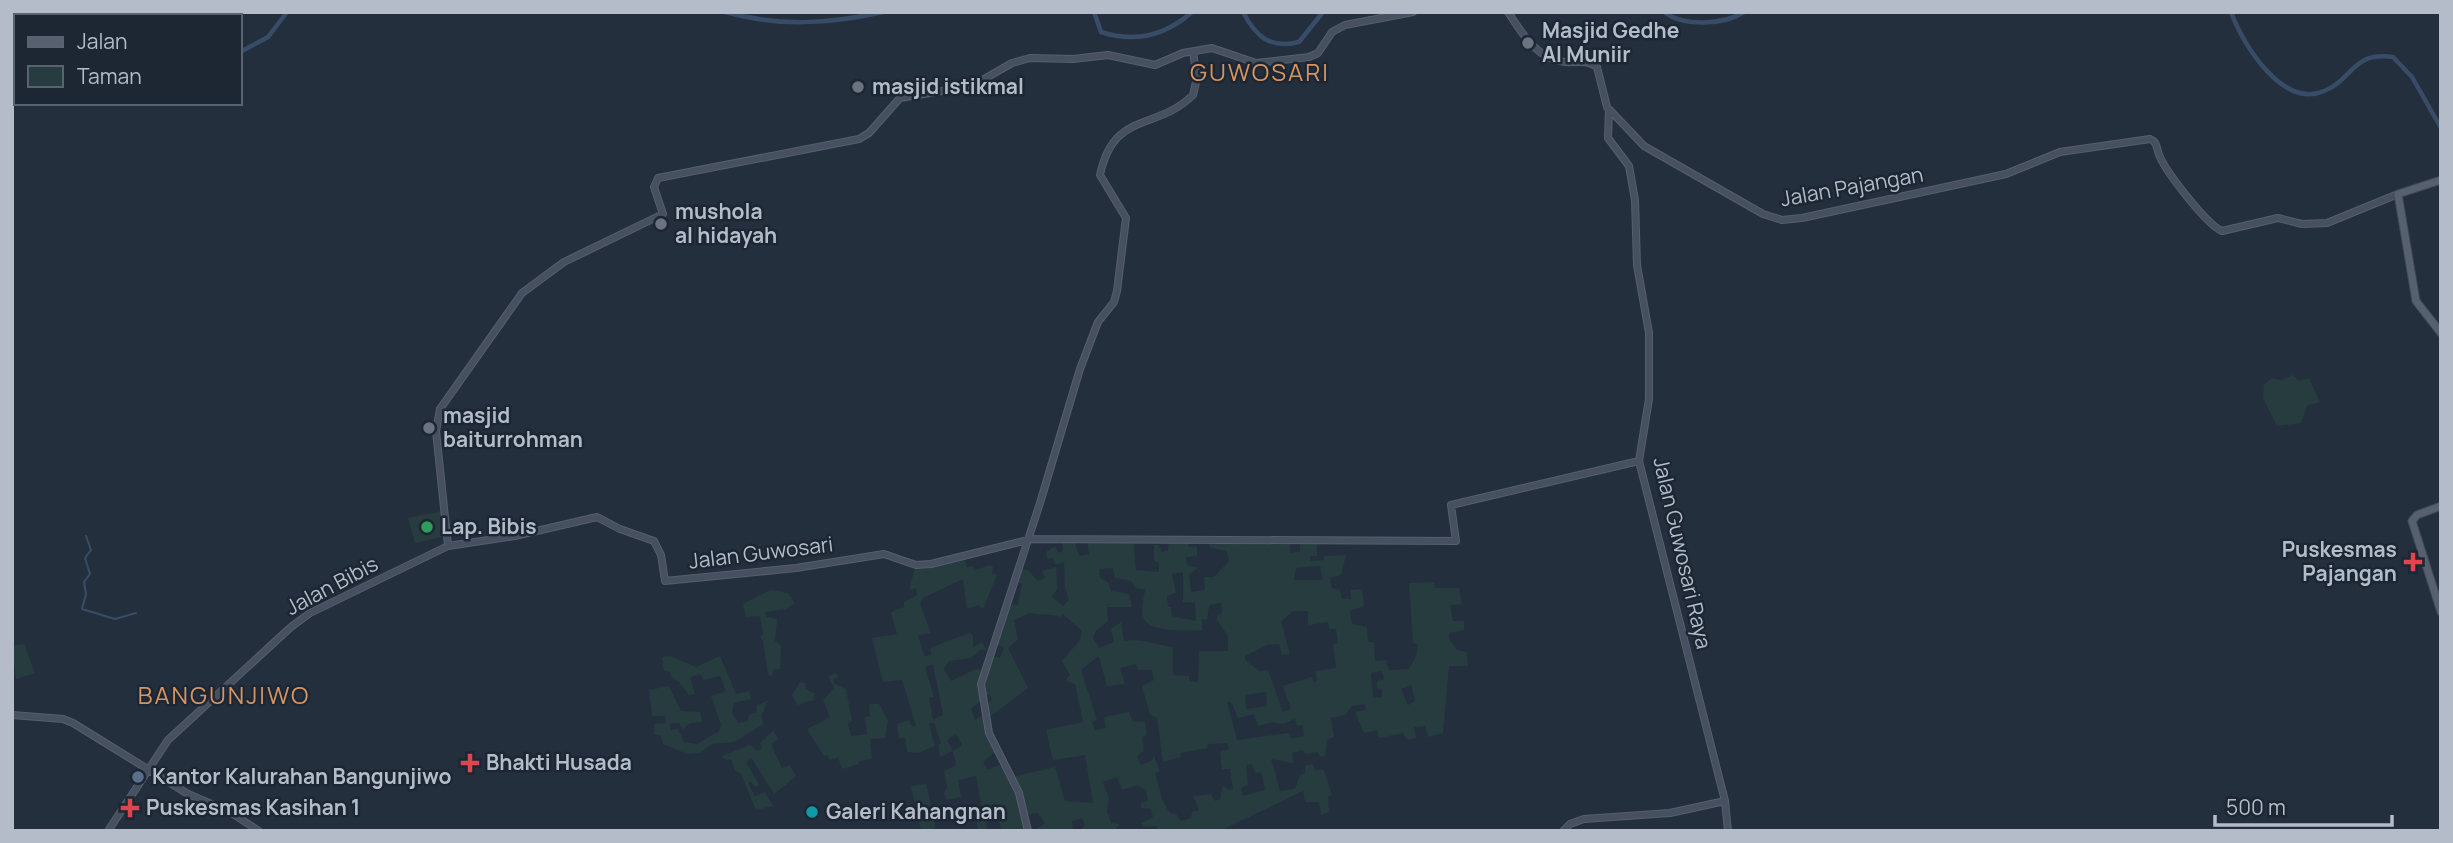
<svg xmlns="http://www.w3.org/2000/svg" width="2453" height="843" font-family="Manrope,sans-serif">
<rect width="100%" height="100%" fill="#242f3e"/>
<path fill="#263c3f" fill-rule="evenodd" d="M2293,375L2299,381L2309,378L2320,402L2308,405L2301,423L2277,426L2263,398L2264,385L2272,378L2281,380Z
M443,511L446,536L415,543L408,518Z
M1087,538H1133L1136,570L1159,572V563L1154,561V545H1159L1162,552L1168,550L1169,541H1188L1189,547L1197,546V556L1186,557L1187,565L1198,568L1189,574L1191,592L1205,590L1204,577H1214L1229,561L1227,551L1211,548L1209,544H1290V553L1300,552V543L1317,544V556H1310V561L1324,560V556L1346,555L1341,575L1330,578L1332,588L1340,590L1342,599H1351V590L1362,589L1364,606L1350,611L1352,624L1367,627L1368,642H1374L1375,661L1386,660L1389,670L1409,669L1416,656L1418,645L1413,643L1409,583L1434,582L1435,588H1459L1462,604L1450,605L1453,621H1464V630L1449,633V639L1457,650L1467,652L1468,666H1449L1443,733L1428,737L1425,726L1414,727L1416,738L1407,740L1403,733L1379,738L1377,730L1364,733L1355,712L1366,710L1365,704L1352,706L1345,715L1331,718L1334,737L1327,740L1325,756L1320,757L1318,752L1305,754L1303,750L1292,753L1293,763L1271,759L1280,791L1295,789L1300,775L1305,773V766L1312,764L1316,770H1324L1332,795L1328,797L1329,812L1321,815L1319,802H1305L1303,791L1226,828L1227,831H1159L1156,826L1144,827L1142,823L1153,817L1151,809L1141,808V803L1148,801L1146,790L1137,785L1122,790L1117,777L1103,782L1109,798L1107,811L1111,823L1119,824L1116,829L1079,831L1085,825L1082,818L1072,821L1073,831H1032L1045,824L1038,813L1023,815L1025,831H1001L998,809L985,813L987,831H978L976,815L983,813L976,776L958,780L961,797L947,800L944,793L947,788L944,771L956,765L953,751L962,745L956,734L947,740L953,751L940,757L938,745L941,743L934,723H929L935,746L918,753L907,752L905,738H899L897,724L909,720L912,727L916,726L902,680L883,682L872,638L897,634L891,612L904,607V602L917,595L916,588L909,590L915,567L963,557L967,567L973,566L976,570L989,565L993,567L992,573L997,575L983,609L978,605L967,609L963,579L923,598L920,604L931,633L918,635L924,656L931,655L930,648L969,633L973,635V647L982,642L987,651L982,649L971,658L949,661L944,669L951,681L976,669L983,671L988,655L1000,658L1004,648L996,643L999,633L1002,634L1008,605H1018L1022,584L1016,582L1022,569L1028,570L1038,581L1045,578L1042,571L1056,567L1057,589L1052,597L1063,606L1069,600L1065,587L1064,562L1055,565L1053,558L1047,559L1046,552L1055,546L1058,553L1063,551L1062,543H1075L1079,556L1089,554ZM1320,566L1323,580H1294L1296,568ZM1113,568L1115,578L1131,581L1136,588L1145,589C1144,596 1142,604 1142,612C1143,635 1185,629 1202,631V619L1207,620L1209,605L1221,603L1222,613L1217,615V620L1228,636V651H1199L1198,682L1189,681V676L1173,675V647C1156,645 1142,638 1124,641L1121,622L1111,629L1114,642L1099,648L1093,638L1095,632L1108,621L1107,607H1132L1129,594L1111,591L1108,582L1100,578L1099,569ZM1183,572V602L1195,603L1196,621L1172,616L1171,607H1168L1167,596L1176,593L1172,574ZM1293,611H1308V625L1328,622L1329,629H1336L1338,643L1333,644L1336,668L1315,671L1317,681L1314,682L1312,677L1283,686L1291,709L1283,712L1268,670L1259,671L1245,660V656L1267,645L1279,644L1282,655L1290,654L1281,622ZM1030,613C1043,616 1049,613 1061,617L1063,614L1082,631L1080,640L1062,661L1070,675L1066,679L1068,682L1075,684L1083,722L1046,730L1053,760L1085,755L1093,803L1065,801L1055,767L1009,778L1000,765L987,770L983,762L994,753L984,721L1028,688L1008,648L1018,639L1014,620ZM1097,657H1099L1107,686L1125,684L1120,668L1136,664L1138,670H1152L1154,680L1142,686L1150,715L1157,718L1163,762L1180,757L1181,753L1207,748L1208,744L1227,743L1229,749L1220,752L1222,769H1230L1233,789L1228,790L1223,785L1220,799L1215,801L1211,794L1193,796L1199,810L1192,812L1191,818L1181,821L1176,814L1170,813L1163,802L1155,773L1160,771L1154,756L1151,761L1141,765L1137,756L1144,751L1142,737L1147,735L1145,721L1133,722L1129,712L1104,717L1106,728L1095,730L1092,722L1097,720L1081,670ZM933,664L943,715L933,720L929,698L934,697L925,667ZM1382,671L1384,679L1377,681V688L1382,689V697L1373,698L1371,673ZM1411,685L1415,701L1408,705L1401,689ZM1266,692L1267,706L1246,709L1245,695ZM989,694L992,700L981,708L982,715L975,720L971,709ZM1227,702H1231L1238,718L1254,714L1258,726L1273,722L1283,724L1295,719L1297,726L1303,725L1304,736L1291,739L1288,733L1237,740ZM1252,764L1255,773L1261,772L1265,790L1243,796L1241,788L1248,785L1246,765Z
M770,590L788,593L795,603L786,609L765,612L766,617L777,619L775,641L781,646L780,669L773,670L772,676L768,675L763,641L760,637L763,634L760,616L746,617L743,604Z
M24,644L35,673L16,679L12,645Z
M670,656L696,667L720,656L736,694L749,691L751,699L734,703L732,713L738,723L748,721L749,715L757,712V705L768,701L761,716L764,724L734,742L712,744L700,753L687,754L663,744L661,736L654,734V724L666,723L665,716H652L649,690L669,686L681,711L700,712L702,722L690,723L683,729L679,723L670,724L671,730L678,729L684,742L697,744L719,731L721,725L711,696L726,691L720,676L704,680L700,674L690,677L695,694L689,695L679,682L672,679L670,672L664,671L662,657Z
M836,673L838,677L833,679L835,684L846,689L852,721L848,724L851,736L867,734L865,717L870,716L869,704H879L888,720L885,738L870,739L872,759L859,761V764L842,769L838,757L830,760L827,755L824,756L807,729L830,717L823,700L834,688L828,676Z
M800,682L805,683L806,689L815,694L813,700L797,705L792,695Z
M773,731L778,739L771,744L782,768L790,765L796,776L774,794L752,759L746,761L759,785L755,787L751,782L748,783L755,796L765,792L773,806L756,810L741,774L735,770L731,759L726,760L722,756L750,745L757,751L762,749L760,743Z
M926,784L936,828L921,831L911,786Z"/>
<g fill="none" stroke-linecap="round" stroke-linejoin="round">
<path stroke="#394c67" stroke-width="2" d="M86,536L91,550L85,558L90,574L84,582L86,594L82,609L115,619L136,613"/>
<path stroke="#394c67" stroke-width="4.5" d="M23,12L25,16
M196,12L198,16
M725,12C779,27 829,24 883,12
M1094,12L1101,32C1135,43 1165,36 1192,12
M1243,12C1256,37 1270,49 1299,42L1323,12
M1664,12C1684,27 1724,25 1744,12
M2231,12C2243,45 2283,109 2324,91C2354,79 2352,51 2393,57L2412,77L2441,128
M64,16L67,12
M240,52L268,37L287,12"/>
<g stroke="#565f6c" stroke-width="8">
<path id="secondary" d="M1508,12C1522,33 1537,60 1565,62C1577,63 1586,59 1597,67L1607,107L1644,146L1763,214L1782,220L1802,218L2006,174L2060,152L2150,139C2158,142 2156,149 2160,157C2167,173 2207,225 2222,231L2278,218L2302,224L2327,223L2398,194
M1609,110L1608,138L1629,166L1635,200L1637,265L1649,333V399L1639,461L1725,801L1728,831
M448,546L436,431L440,409L522,293L564,262L663,214L654,187L658,178L859,139L869,133L900,98L972,86L1012,63L1030,58L1073,59L1108,55L1155,65L1183,53L1212,48L1256,63L1309,57L1318,53L1332,32L1345,25L1413,12
M12,715L63,719L73,723L188,794L230,812L259,831
M108,831L168,740L291,627L310,613L448,546L515,536L597,517L620,529L654,541L661,555L665,581L796,568L884,554L916,565L931,564L1032,539L1456,541L1451,505L1639,461
M1028,831L1019,793L989,733L981,684L1040,503L1080,369L1098,322L1114,302L1117,291L1126,218L1100,175C1114,110 1155,132 1193,95L1197,78L1193,52
M1563,831L1570,824L1584,819L1670,813L1725,801"/>
</g>
<g stroke="#414a57" stroke-width="9">
<path id="primary" d="M2441,180L2398,194L2416,301L2441,333
M2441,506L2417,515L2412,521L2441,612"/>
</g>
<use href="#secondary" stroke="#465061" stroke-width="6"/>
<use href="#primary" stroke="#56606e" stroke-width="7"/>
</g>
<g fill="#6b7280" stroke="#1d2633" stroke-width="2.5">
<circle cx="1528" cy="43" r="7"/>
<circle cx="858" cy="87" r="7"/>
<circle cx="661" cy="224" r="7"/>
<circle cx="429" cy="428" r="7"/>
</g>
<circle fill="#2e9e5b" stroke="#1d2633" stroke-width="2.5" cx="427" cy="527" r="7"/>
<g fill="#e0444e" stroke="#1d2633" stroke-width="2.5">
<path d="M2409.5 551.5h7v7h7v7h-7v7h-7v-7h-7v-7h7z"/>
<path d="M466.5 752.5h7v7h7v7h-7v7h-7v-7h-7v-7h7z"/>
<path d="M126.5 797.5h7v7h7v7h-7v7h-7v-7h-7v-7h7z"/>
</g>
<circle fill="#5c6f8a" stroke="#1d2633" stroke-width="2.5" cx="138" cy="777" r="7"/>
<circle fill="#0f9aa8" stroke="#1d2633" stroke-width="2.5" cx="812" cy="812" r="7"/>
<g text-anchor="middle" stroke-width="5" stroke-linejoin="round" paint-order="stroke">
<g font-size="21" font-weight="bold" fill="#b4bcc9" stroke="#1d2633" text-anchor="start">
<text x="1542" y="38">Masjid Gedhe<tspan x="1542" dy="24">Al Muniir</tspan></text>
<text x="872" y="94">masjid istikmal</text>
<text x="675" y="219">mushola<tspan x="675" dy="24">al hidayah</tspan></text>
<text x="443" y="423">masjid<tspan x="443" dy="24">baiturrohman</tspan></text>
<text x="441" y="534">Lap. Bibis</text>
<text x="2397" y="557" text-anchor="end">Puskesmas<tspan x="2397" dy="24">Pajangan</tspan></text>
<text x="486" y="770">Bhakti Husada</text>
<text x="152" y="784">Kantor Kalurahan Bangunjiwo</text>
<text x="146" y="815">Puskesmas Kasihan 1</text>
<text x="826" y="819">Galeri Kahangnan</text>
</g>
<g font-size="21" fill="#b4bcc9" stroke="#1d2633">
<text transform="translate(1852 187) rotate(-10)" y="7">Jalan Pajangan</text>
<text transform="translate(761 553) rotate(-7)" y="7">Jalan Guwosari</text>
<text transform="translate(1682 553) rotate(77)" y="7">Jalan Guwosari Raya</text>
<text transform="translate(332 586) rotate(-28)" y="7">Jalan Bibis</text>
</g>
<g font-size="24" letter-spacing="2" fill="#d59563" stroke="#1d2633">
<text x="1260" y="81">GUWOSARI</text>
<text x="224" y="704">BANGUNJIWO</text>
</g>
</g>
<rect width="2453" height="843" fill="none" stroke="#b4bcc9" stroke-width="28"/>
<rect x="14" y="14" width="228" height="91" fill="#1d2633" stroke="#59626f" stroke-width="2"/>
<rect x="28" y="37" width="35" height="10" fill="#56606e" stroke="#59626f" stroke-width="2"/>
<text x="77" y="49" font-size="21" fill="#b4bcc9">Jalan</text>
<rect x="28" y="66" width="35" height="21" fill="#263c3f" stroke="#59626f" stroke-width="2"/>
<text x="77" y="84" font-size="21" fill="#b4bcc9">Taman</text>
<path d="M2215 815v10h177v-10" fill="none" stroke="#b4bcc9" stroke-width="3.5"/>
<text x="2226" y="815" font-size="21" fill="#b4bcc9" stroke="#1d2633" stroke-width="5" paint-order="stroke">500 m</text>
</svg>
